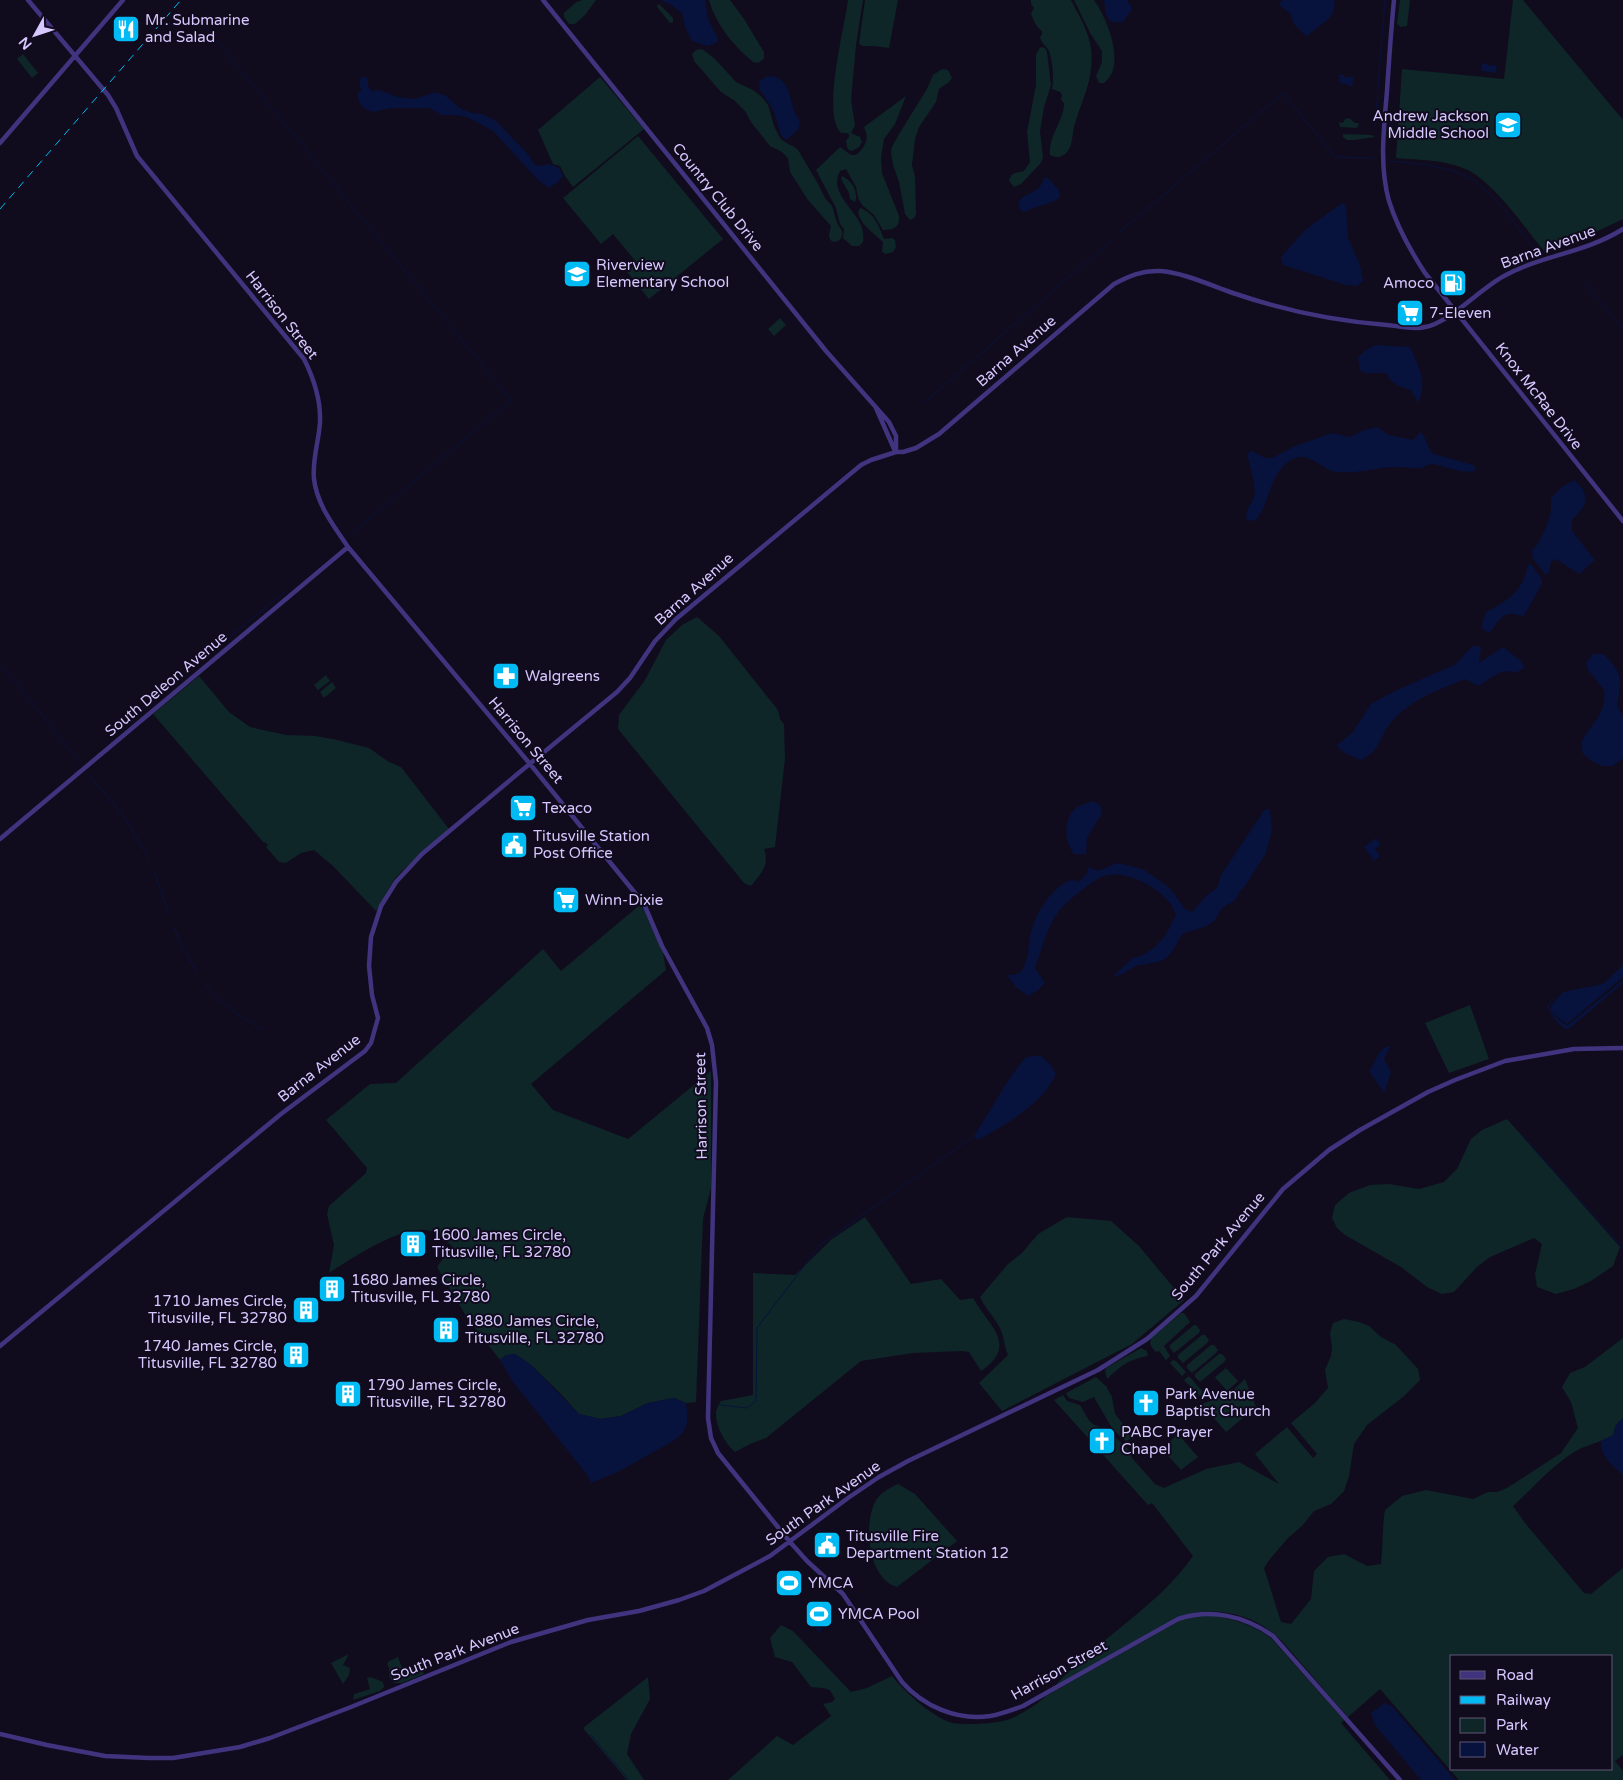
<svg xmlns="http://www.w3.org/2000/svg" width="1623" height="1780" font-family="'Varela Round',sans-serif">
<rect width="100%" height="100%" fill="#110b1e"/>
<path fill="#0e2628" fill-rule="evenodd" d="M582,0H596L585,15L575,24H569L564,17V13L575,3Z
M709,0H730L744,19L764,52V59L758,63L753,62C733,45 716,25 709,0Z
M848,0H863L856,45L851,100L855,125L851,133L860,137L862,142L859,147L852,151C846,150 847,145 846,141L849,137V134L847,133H841C821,114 845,27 848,0Z
M865,0H898L889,48L873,46H863L859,44Z
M1031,0H1071C1079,16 1089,31 1091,49C1094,82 1082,98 1074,127C1072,135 1073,145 1067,152C1062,158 1056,158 1050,155C1048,136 1064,121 1064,103L1061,100L1062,95L1060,92L1052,89C1054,78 1053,62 1049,51C1046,45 1042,45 1040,37L1042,35V31C1037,28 1033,20 1031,13L1034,8L1031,4Z
M1074,0H1094C1107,18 1127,66 1104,83H1099L1096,76L1102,62V51L1090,33Z
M1400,0H1410L1407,26L1401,27L1397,24Z
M1513,0H1523L1623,120V219L1590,235L1544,251C1524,227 1496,185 1468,170C1447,160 1420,160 1396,158L1402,69L1504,79Z
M659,4L673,18V22L670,23L658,8L657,6Z
M1041,47L1045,48L1047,52L1051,85L1044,107L1040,131L1043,158L1040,164L1021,184L1014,187L1009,181C1011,172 1017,173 1024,171L1030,162L1027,132L1036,85V55L1039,49Z
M702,49L714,58L736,82L753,90L762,97L768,105L774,126L780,138C785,144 792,144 798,150L817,182L825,198L832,206L837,223L842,231C843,237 840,242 834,242L830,240L829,235L831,226L808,200L790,172L788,158L782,152L770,146L751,122L745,111L735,101L721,92L694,61L692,54L696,50Z
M23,54L38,73L32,78L17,59Z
M942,69L948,70L952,78L949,82L939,89L936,102L919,127L915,139L912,165L915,177L916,214L914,218L910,220L905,214L899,182L893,165L891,153L892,147L899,134L927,89L933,75Z
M600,77L644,129L573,187L565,176L560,166L553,164L538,130Z
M906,96L895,124L884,139L881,157L882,173L899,216C900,227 894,230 883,230L874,215L862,205L858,198L856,187L846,169L840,171C829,191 852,207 860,223C863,229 864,236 863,242L859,246H852L843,238L844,229L840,224L836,208L816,170L840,147L851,155H856C865,147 870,139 864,127Z
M1349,118L1355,123H1359L1357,128L1340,127L1339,122L1343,123L1345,119Z
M1343,134L1372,135L1375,137L1354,140H1347L1343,137Z
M638,136L723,239L649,299L627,272L637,263L613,234L601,244L563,198Z
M842,176C852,180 859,193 855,202L850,199L849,193L841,179Z
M860,208C875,213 879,227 884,239L892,238L895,240L896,247L893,252L886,254L882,252L883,242C873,232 861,226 858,212Z
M780,318L786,325L774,336L768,329Z
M697,617L719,636L778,710L780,719L784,724L785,759L775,847L764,849C770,866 761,873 751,886L744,883L618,729L619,715L645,680L666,640L682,625Z
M326,675L330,681L318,690L314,685Z
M199,676L229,712L250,727L286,735L315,736L333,739L369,748L389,762L401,767L449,829L402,871L394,880L376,911L333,866L314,850L301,853L286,863L279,862L266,847L268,845L265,842L264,843L153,714Z
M332,682L336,688L324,698L320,692Z
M641,904L663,952L666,970L531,1084L553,1110L628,1139L711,1071V1188L703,1219L696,1402L686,1403L674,1398L648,1403L621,1416L600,1419L579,1414L558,1391L530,1364L515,1354L506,1355L500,1360L466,1316L437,1267L452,1246C445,1240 436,1231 426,1230C399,1227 352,1258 329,1273L334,1245L327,1214L329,1206L366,1173L367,1168L326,1120L370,1084L396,1083L543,949L561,971Z
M1470,1005L1489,1059L1449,1073L1425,1023Z
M1507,1119L1620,1247L1613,1266L1591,1281L1574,1289L1556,1294L1537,1287L1535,1274L1542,1244L1534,1238L1490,1257L1477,1267L1454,1292L1442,1294L1427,1287L1401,1267L1345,1235L1337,1228L1332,1218L1335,1205L1349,1193L1370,1185L1389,1184L1419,1189L1444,1182L1457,1169L1471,1139L1482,1130Z
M865,1217L911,1284L941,1279L960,1300L973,1298C989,1326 1019,1345 981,1371L969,1352L962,1351L913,1353L861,1361L766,1438L750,1444L735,1452C725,1443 715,1426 716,1412C717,1408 719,1404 721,1401L753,1395V1273L795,1275L832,1239Z
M1067,1217L1111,1221L1139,1246L1184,1300L1132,1344L1002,1411L979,1383L1008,1355C1004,1346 1004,1337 1000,1328C994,1317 985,1308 980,1297L1008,1264L1022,1253L1038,1234Z
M1181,1313H1184L1190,1322L1164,1346L1170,1356L1166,1360L1159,1351L1156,1352C1151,1347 1149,1345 1151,1338Z
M1344,1319L1359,1322L1369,1326L1381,1337L1396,1345L1418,1369L1420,1380L1403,1397L1367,1425L1354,1444L1349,1476L1344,1491L1331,1504L1314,1511L1302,1526L1288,1538L1270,1559L1264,1568L1281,1622L1291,1624L1311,1599L1314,1571L1328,1557L1344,1554L1367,1566L1381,1564C1383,1546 1382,1528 1385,1510L1402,1496L1426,1490L1473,1499L1488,1492H1497L1507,1488L1561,1453L1578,1428L1571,1402L1562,1387L1570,1373L1585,1367L1623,1338V1418L1616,1425L1613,1435C1600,1443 1584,1445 1571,1454C1550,1468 1532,1489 1513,1506L1525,1523L1584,1593L1591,1594L1623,1568V1755L1615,1761L1623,1771V1780H1459L1380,1689L1348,1717C1334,1702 1321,1686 1308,1671C1297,1659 1287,1645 1274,1634C1248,1611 1209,1606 1177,1617L1055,1686C1097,1639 1157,1608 1193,1556L1152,1503L1148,1505L1054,1400L1063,1395L1067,1401L1080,1405C1088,1418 1089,1426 1106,1428L1129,1450L1132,1458L1155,1484L1164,1488L1206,1469L1239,1462L1279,1484L1255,1454L1287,1427L1313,1458L1317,1454L1291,1423L1315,1403L1328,1388L1325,1370L1331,1356L1332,1347L1330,1333L1333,1323ZM1452,1656H1612V1769H1452Z
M1194,1325H1196L1200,1330L1199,1333L1174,1353L1170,1348V1345Z
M1202,1335H1205L1209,1340L1207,1343L1183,1363L1178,1358V1355Z
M1211,1345H1214L1218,1350L1216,1353L1192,1373L1187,1368V1365Z
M1141,1348L1147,1351L1148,1356C1127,1360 1121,1366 1107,1379L1105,1371L1106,1368Z
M1219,1354H1222L1226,1359L1224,1362L1200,1382L1195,1377V1374Z
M1173,1360L1176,1361L1186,1372L1182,1376L1170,1363Z
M1226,1368L1238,1381L1227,1391L1215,1377Z
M1189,1376L1203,1392L1202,1398L1184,1380Z
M1096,1377L1106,1386L1112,1397L1115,1414L1132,1435L1130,1439L1126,1441L1113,1430L1094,1397L1083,1402L1069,1398L1066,1393Z
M1245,1379L1256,1407L1226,1432L1202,1404L1229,1394Z
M1178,1434L1198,1457L1181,1470L1162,1449Z
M898,1484L915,1494L957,1541L897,1587C868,1578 864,1527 874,1504C878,1494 889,1488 898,1484Z
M1208,1615C1232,1618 1251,1624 1271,1638L1344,1720L1341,1723L1390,1780H728L777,1736L793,1745L831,1716L823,1704L832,1702L835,1699L830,1690L823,1688L811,1687L792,1662L775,1657L770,1638L781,1625L793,1631L851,1692L867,1688L892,1676C904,1691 934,1719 953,1723C966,1725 993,1724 1007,1720C1017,1717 1038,1704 1046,1696L1179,1621L1193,1616Z
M349,1654L343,1665L350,1668L349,1675L343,1684L331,1663Z
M398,1657L402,1668L405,1671L420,1665L424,1674L402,1683H394L389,1676V1668L387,1664L389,1661Z
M371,1677L383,1682L384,1687L380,1691L353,1700L354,1694L370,1689L367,1678Z
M648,1677L650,1699L631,1734L627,1754L644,1780H627L583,1728Z"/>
<path fill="#07133c" d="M661,0H705L708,19L718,38V42L708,46L692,41L685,27L682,13L671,5Z
M1104,0H1127L1131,6V11L1123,22C1104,25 1106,12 1104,0Z
M1282,0H1334C1338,20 1316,25 1307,37L1294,24L1291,14L1279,5Z
M1486,63L1488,65L1497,66L1496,73L1482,71V64Z
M1339,75H1344V77H1354L1352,86H1348V82L1346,84L1340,83Z
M364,76L368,79V86L372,91L379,90L398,97L415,99L435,92L446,96L461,109L472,113L482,114L496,121L527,153L536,166L549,164L559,168L563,176L557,183L549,188L538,180L493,131L467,117L456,115H442L429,108H392L373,112L365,109L360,104L357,94L361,90L359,80Z
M768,76C787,76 789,92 793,107C794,113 798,117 800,122L798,130L786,140L781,135L773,109L760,90L759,81Z
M1046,177C1080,205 1043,201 1025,212L1021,211L1018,203C1023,192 1040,195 1044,178Z
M1342,203L1346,205L1348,238L1360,265L1363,281L1357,286L1346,285L1283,265L1281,257L1305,230Z
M1375,345L1410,347C1419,367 1428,382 1418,403L1411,390C1399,387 1392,384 1386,373H1365L1360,370L1358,358L1366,350Z
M1377,427L1389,435L1413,440L1421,432C1427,439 1427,448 1434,454L1473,465L1476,470C1466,476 1444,465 1432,464C1427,464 1425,467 1421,468C1414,469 1405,467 1398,467C1378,467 1358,474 1337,472C1320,470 1308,447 1288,462C1268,477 1271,503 1255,521L1247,520C1244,510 1251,506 1254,497C1257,488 1249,463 1247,453L1252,451L1265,458H1272L1295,446L1332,433L1350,437L1364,430Z
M1574,480C1592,495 1587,506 1572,520V531L1595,560L1579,574L1556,559L1551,562L1549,572L1546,575L1533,559L1532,550C1540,545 1550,519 1551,510C1551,505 1551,502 1551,498L1562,487Z
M1531,564L1542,579V584L1525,614L1523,616C1519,615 1515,614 1511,614C1501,613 1496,626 1490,632L1488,633L1481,627L1486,612C1508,600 1522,593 1528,565Z
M1472,646H1478L1481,648L1479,663L1503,647L1521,661L1525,667L1516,673C1500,667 1492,679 1478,686L1465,679C1440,689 1413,699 1394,719C1380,733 1381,753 1360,760C1352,756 1341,753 1337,745L1353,732L1371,704L1395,691L1456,664Z
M1593,654H1604C1623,675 1622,677 1617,706L1623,716V758L1613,766H1602L1592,761L1583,754L1581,743C1591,723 1607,714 1604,690L1588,670L1586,663Z
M1091,801L1099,804L1102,809L1101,815L1087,838L1086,854H1074C1065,842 1062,820 1076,808C1080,805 1086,804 1091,801Z
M1265,809L1270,810L1272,831L1265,855L1243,889L1240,891C1234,907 1229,900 1221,910C1218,913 1217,918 1215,920C1208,928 1191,930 1182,934C1176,945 1172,957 1160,961C1152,964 1143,964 1136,966C1128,969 1123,976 1115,976L1114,975L1133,958L1141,956L1154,948L1165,936L1176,915C1174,911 1172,905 1169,902C1156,886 1125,869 1104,876C1093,880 1067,901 1059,911C1047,927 1042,949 1035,968L1045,983L1037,991L1028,996L1016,987L1007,975C1011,975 1016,975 1019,973C1028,967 1028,946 1030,937C1033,917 1052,885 1072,880L1078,882L1086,875L1089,867L1098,871L1117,863L1143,869L1170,888L1185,909L1192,912L1207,895L1217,888L1221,875Z
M1376,838L1381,844L1375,849L1380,856L1374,861L1364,847Z
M1623,965V977L1567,1024L1551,1012V1006L1563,992L1603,984Z
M1623,980V983L1570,1028L1565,1029C1558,1024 1551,1015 1547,1008L1549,1003L1559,993L1549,1005L1550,1012L1567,1026Z
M1388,1046L1390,1047L1384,1059L1391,1072L1384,1093L1369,1071C1376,1062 1377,1050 1388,1046Z
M1032,1056H1041L1050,1064L1056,1074C1044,1103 1005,1125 978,1140L974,1136L1011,1076L1025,1058Z
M515,1354L530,1364L579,1414L601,1419L621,1416L648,1403L674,1398L686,1403C688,1421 690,1430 673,1441L620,1471L591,1483L588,1476L513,1382L500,1360L506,1355Z
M1623,1418V1475C1614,1467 1599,1455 1601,1441L1613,1435L1616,1425Z
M816,1615L819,1619L823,1615L830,1623L819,1632L809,1621Z
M1385,1703L1392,1706L1455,1780H1421L1375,1725L1371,1713Z"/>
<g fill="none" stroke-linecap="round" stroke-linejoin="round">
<path stroke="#07133c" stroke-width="1" d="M206,28L511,400L350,535
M1375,126L1385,0
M1389,161C1411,163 1449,166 1468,177C1496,193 1519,230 1538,254
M1120,232L1283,93L1335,157L1373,158
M1585,283L1623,329
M925,402L1114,238
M0,667L14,680L80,763
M127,720L286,591
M89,775L126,819L149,859
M154,871L169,914
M174,927L181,945L197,972
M204,982C219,1003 240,1017 262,1029
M1521,1134L1623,1248
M721,1405L747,1408L756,1401L757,1328L820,1245L974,1136
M591,1735L629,1780"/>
<path stroke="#41347f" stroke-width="4.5" d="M28,0L108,95L116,108L137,156L304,359C314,379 321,399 320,422C319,441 312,459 314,479C317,505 334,526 348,547L530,764L644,904L662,946L707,1028L712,1045L716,1082L708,1418L711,1438L718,1453L790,1542L807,1561L843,1594L902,1682C923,1706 957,1721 990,1716C1001,1714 1012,1710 1023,1706L1178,1619C1211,1608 1245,1616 1273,1636L1400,1780
M543,0L826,351L889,422L896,436V452
M1394,0C1391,30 1389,61 1387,91C1384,128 1379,165 1389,201C1397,227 1410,250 1425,273L1623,521
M0,143L123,0
M876,408L895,451
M0,839L348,547
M0,1346L281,1114L365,1051L371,1043L378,1018L372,995L369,966L371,937L381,906L396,882L422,854L515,776L617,692L630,678L655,641L676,619L861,465L871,460L896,452H903L916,448L939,434L1114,284C1129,276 1143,270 1160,271C1182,272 1215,287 1236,294C1286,311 1335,321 1387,325C1399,326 1414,330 1425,327C1449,323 1481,288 1504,276C1542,255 1585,253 1623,229
M0,1734L47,1745L105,1756L149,1758H173L240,1747L270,1738L351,1707L511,1642L588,1620L639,1611L679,1600L704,1591L770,1556L848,1498L879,1477L908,1461L1098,1370L1147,1339L1196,1296L1283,1189L1329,1150L1360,1130L1428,1092L1455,1080L1505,1061L1574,1049L1623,1048"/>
<path stroke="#00baf3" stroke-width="1" stroke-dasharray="8 6" stroke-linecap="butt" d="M0,209L181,0"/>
</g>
<defs>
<g id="restaurant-square" transform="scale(1.4375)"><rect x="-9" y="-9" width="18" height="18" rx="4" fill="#00baf3" stroke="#110b1e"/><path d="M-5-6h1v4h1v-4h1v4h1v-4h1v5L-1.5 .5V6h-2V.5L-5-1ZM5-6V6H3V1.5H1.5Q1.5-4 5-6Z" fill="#fff"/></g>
<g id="school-square" transform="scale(1.4375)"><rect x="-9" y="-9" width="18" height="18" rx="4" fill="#00baf3" stroke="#110b1e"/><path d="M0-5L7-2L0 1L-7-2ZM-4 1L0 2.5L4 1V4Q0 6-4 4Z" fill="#fff"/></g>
<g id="fuel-square" transform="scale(1.4375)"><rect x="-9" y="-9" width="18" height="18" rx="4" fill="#00baf3" stroke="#110b1e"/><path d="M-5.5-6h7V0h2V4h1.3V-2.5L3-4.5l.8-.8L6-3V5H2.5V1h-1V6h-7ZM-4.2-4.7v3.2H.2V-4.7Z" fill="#fff"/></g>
<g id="supermarket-square" transform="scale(1.4375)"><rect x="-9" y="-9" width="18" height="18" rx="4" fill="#00baf3" stroke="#110b1e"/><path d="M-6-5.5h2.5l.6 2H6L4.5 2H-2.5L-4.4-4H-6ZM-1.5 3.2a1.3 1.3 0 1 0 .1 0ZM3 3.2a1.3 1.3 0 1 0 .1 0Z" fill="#fff"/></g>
<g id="pharmacy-square" transform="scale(1.4375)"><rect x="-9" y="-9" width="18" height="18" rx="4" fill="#00baf3" stroke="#110b1e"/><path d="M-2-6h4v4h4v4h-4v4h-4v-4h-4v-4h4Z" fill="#fff"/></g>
<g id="civic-square" transform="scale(1.4375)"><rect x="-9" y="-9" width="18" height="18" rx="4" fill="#00baf3" stroke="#110b1e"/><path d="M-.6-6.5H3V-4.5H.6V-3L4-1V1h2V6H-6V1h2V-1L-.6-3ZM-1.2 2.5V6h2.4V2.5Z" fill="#fff"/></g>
<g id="building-square" transform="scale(1.4375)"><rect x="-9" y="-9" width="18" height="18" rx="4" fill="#00baf3" stroke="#110b1e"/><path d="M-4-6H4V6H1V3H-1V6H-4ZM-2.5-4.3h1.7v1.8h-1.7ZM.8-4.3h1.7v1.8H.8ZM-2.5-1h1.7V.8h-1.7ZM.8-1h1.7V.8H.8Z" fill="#fff"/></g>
<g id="church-square" transform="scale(1.4375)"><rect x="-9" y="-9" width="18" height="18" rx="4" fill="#00baf3" stroke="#110b1e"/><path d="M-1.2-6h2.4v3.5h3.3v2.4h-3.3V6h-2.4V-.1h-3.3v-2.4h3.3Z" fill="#fff"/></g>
<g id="stadium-square" transform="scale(1.4375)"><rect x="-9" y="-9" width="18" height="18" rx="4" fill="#00baf3" stroke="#110b1e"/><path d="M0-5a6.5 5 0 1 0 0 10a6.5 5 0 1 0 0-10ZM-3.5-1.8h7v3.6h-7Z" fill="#fff"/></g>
</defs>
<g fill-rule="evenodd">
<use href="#restaurant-square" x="126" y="29"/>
<use href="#school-square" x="1508" y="125"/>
<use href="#school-square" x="577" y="274"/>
<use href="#fuel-square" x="1453" y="283"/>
<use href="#supermarket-square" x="1410" y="313"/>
<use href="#pharmacy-square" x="506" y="676"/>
<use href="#supermarket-square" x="523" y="808"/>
<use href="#civic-square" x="514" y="845"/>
<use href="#supermarket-square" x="566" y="900"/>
<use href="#building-square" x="413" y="1244"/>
<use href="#building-square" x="332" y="1289"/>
<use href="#building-square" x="306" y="1310"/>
<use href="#building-square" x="446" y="1330"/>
<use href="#building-square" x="296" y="1355"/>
<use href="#building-square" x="348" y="1394"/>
<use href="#church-square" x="1146" y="1403"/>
<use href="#church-square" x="1102" y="1441"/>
<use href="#civic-square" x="827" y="1545"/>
<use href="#stadium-square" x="789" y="1583"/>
<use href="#stadium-square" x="819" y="1614"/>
</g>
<g text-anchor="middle" stroke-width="4" stroke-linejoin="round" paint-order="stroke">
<g font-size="15" fill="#d6c8ff" stroke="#110b1e" text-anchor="start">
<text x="145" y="25">Mr. Submarine<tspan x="145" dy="17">and Salad</tspan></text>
<text x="1489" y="121" text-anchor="end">Andrew Jackson<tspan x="1489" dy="17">Middle School</tspan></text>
<text x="596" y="270">Riverview<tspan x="596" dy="17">Elementary School</tspan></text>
<text x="1434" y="288" text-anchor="end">Amoco</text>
<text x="1429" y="318">7-Eleven</text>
<text x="525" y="681">Walgreens</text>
<text x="542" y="813">Texaco</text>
<text x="533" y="841">Titusville Station<tspan x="533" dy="17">Post Office</tspan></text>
<text x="585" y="905">Winn-Dixie</text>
<text x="432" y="1240">1600 James Circle,<tspan x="432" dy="17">Titusville, FL 32780</tspan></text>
<text x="351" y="1285">1680 James Circle,<tspan x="351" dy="17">Titusville, FL 32780</tspan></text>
<text x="287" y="1306" text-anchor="end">1710 James Circle,<tspan x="287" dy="17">Titusville, FL 32780</tspan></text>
<text x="465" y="1326">1880 James Circle,<tspan x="465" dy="17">Titusville, FL 32780</tspan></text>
<text x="277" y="1351" text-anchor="end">1740 James Circle,<tspan x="277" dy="17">Titusville, FL 32780</tspan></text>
<text x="367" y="1390">1790 James Circle,<tspan x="367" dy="17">Titusville, FL 32780</tspan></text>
<text x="1165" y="1399">Park Avenue<tspan x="1165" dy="17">Baptist Church</tspan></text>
<text x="1121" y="1437">PABC Prayer<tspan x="1121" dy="17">Chapel</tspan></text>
<text x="846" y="1541">Titusville Fire<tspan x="846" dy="17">Department Station 12</tspan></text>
<text x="808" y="1588">YMCA</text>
<text x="838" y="1619">YMCA Pool</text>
</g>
<g font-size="15" fill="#d6c8ff" stroke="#110b1e">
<text transform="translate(718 197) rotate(51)" y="5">Country Club Drive</text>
<text transform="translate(1548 247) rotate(-20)" y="5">Barna Avenue</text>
<text transform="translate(282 315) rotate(52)" y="5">Harrison Street</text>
<text transform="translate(1016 351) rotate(-41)" y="5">Barna Avenue</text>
<text transform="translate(1539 396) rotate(52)" y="5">Knox McRae Drive</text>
<text transform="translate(694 589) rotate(-42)" y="5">Barna Avenue</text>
<text transform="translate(166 684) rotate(-40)" y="5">South Deleon Avenue</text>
<text transform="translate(526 740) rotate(50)" y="5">Harrison Street</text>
<text transform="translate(319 1068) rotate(-38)" y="5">Barna Avenue</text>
<text transform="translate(701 1106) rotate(-91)" y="5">Harrison Street</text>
<text transform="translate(1218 1246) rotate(-50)" y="5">South Park Avenue</text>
<text transform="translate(823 1503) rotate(-35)" y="5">South Park Avenue</text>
<text transform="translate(455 1652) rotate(-21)" y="5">South Park Avenue</text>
<text transform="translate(1059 1670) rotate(-29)" y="5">Harrison Street</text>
</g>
</g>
<rect x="1450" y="1655" width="162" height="115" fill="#110b1e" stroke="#605778"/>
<rect x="1460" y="1671" width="25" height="8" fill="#41347f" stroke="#605778"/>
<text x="1496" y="1680" font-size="15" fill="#d6c8ff">Road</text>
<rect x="1460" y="1696" width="25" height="8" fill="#00baf3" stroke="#605778"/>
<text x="1496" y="1705" font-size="15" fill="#d6c8ff">Railway</text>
<rect x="1460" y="1718" width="25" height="15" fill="#0e2628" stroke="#605778"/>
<text x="1496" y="1730" font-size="15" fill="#d6c8ff">Park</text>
<rect x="1460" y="1742" width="25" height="15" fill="#07133c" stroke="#605778"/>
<text x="1496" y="1755" font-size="15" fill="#d6c8ff">Water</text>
<g transform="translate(35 35) rotate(230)" stroke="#110b1e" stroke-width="4" paint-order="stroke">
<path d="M0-4L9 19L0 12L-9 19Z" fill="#d6c8ff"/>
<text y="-8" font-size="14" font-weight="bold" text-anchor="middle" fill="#d6c8ff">N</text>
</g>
</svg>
